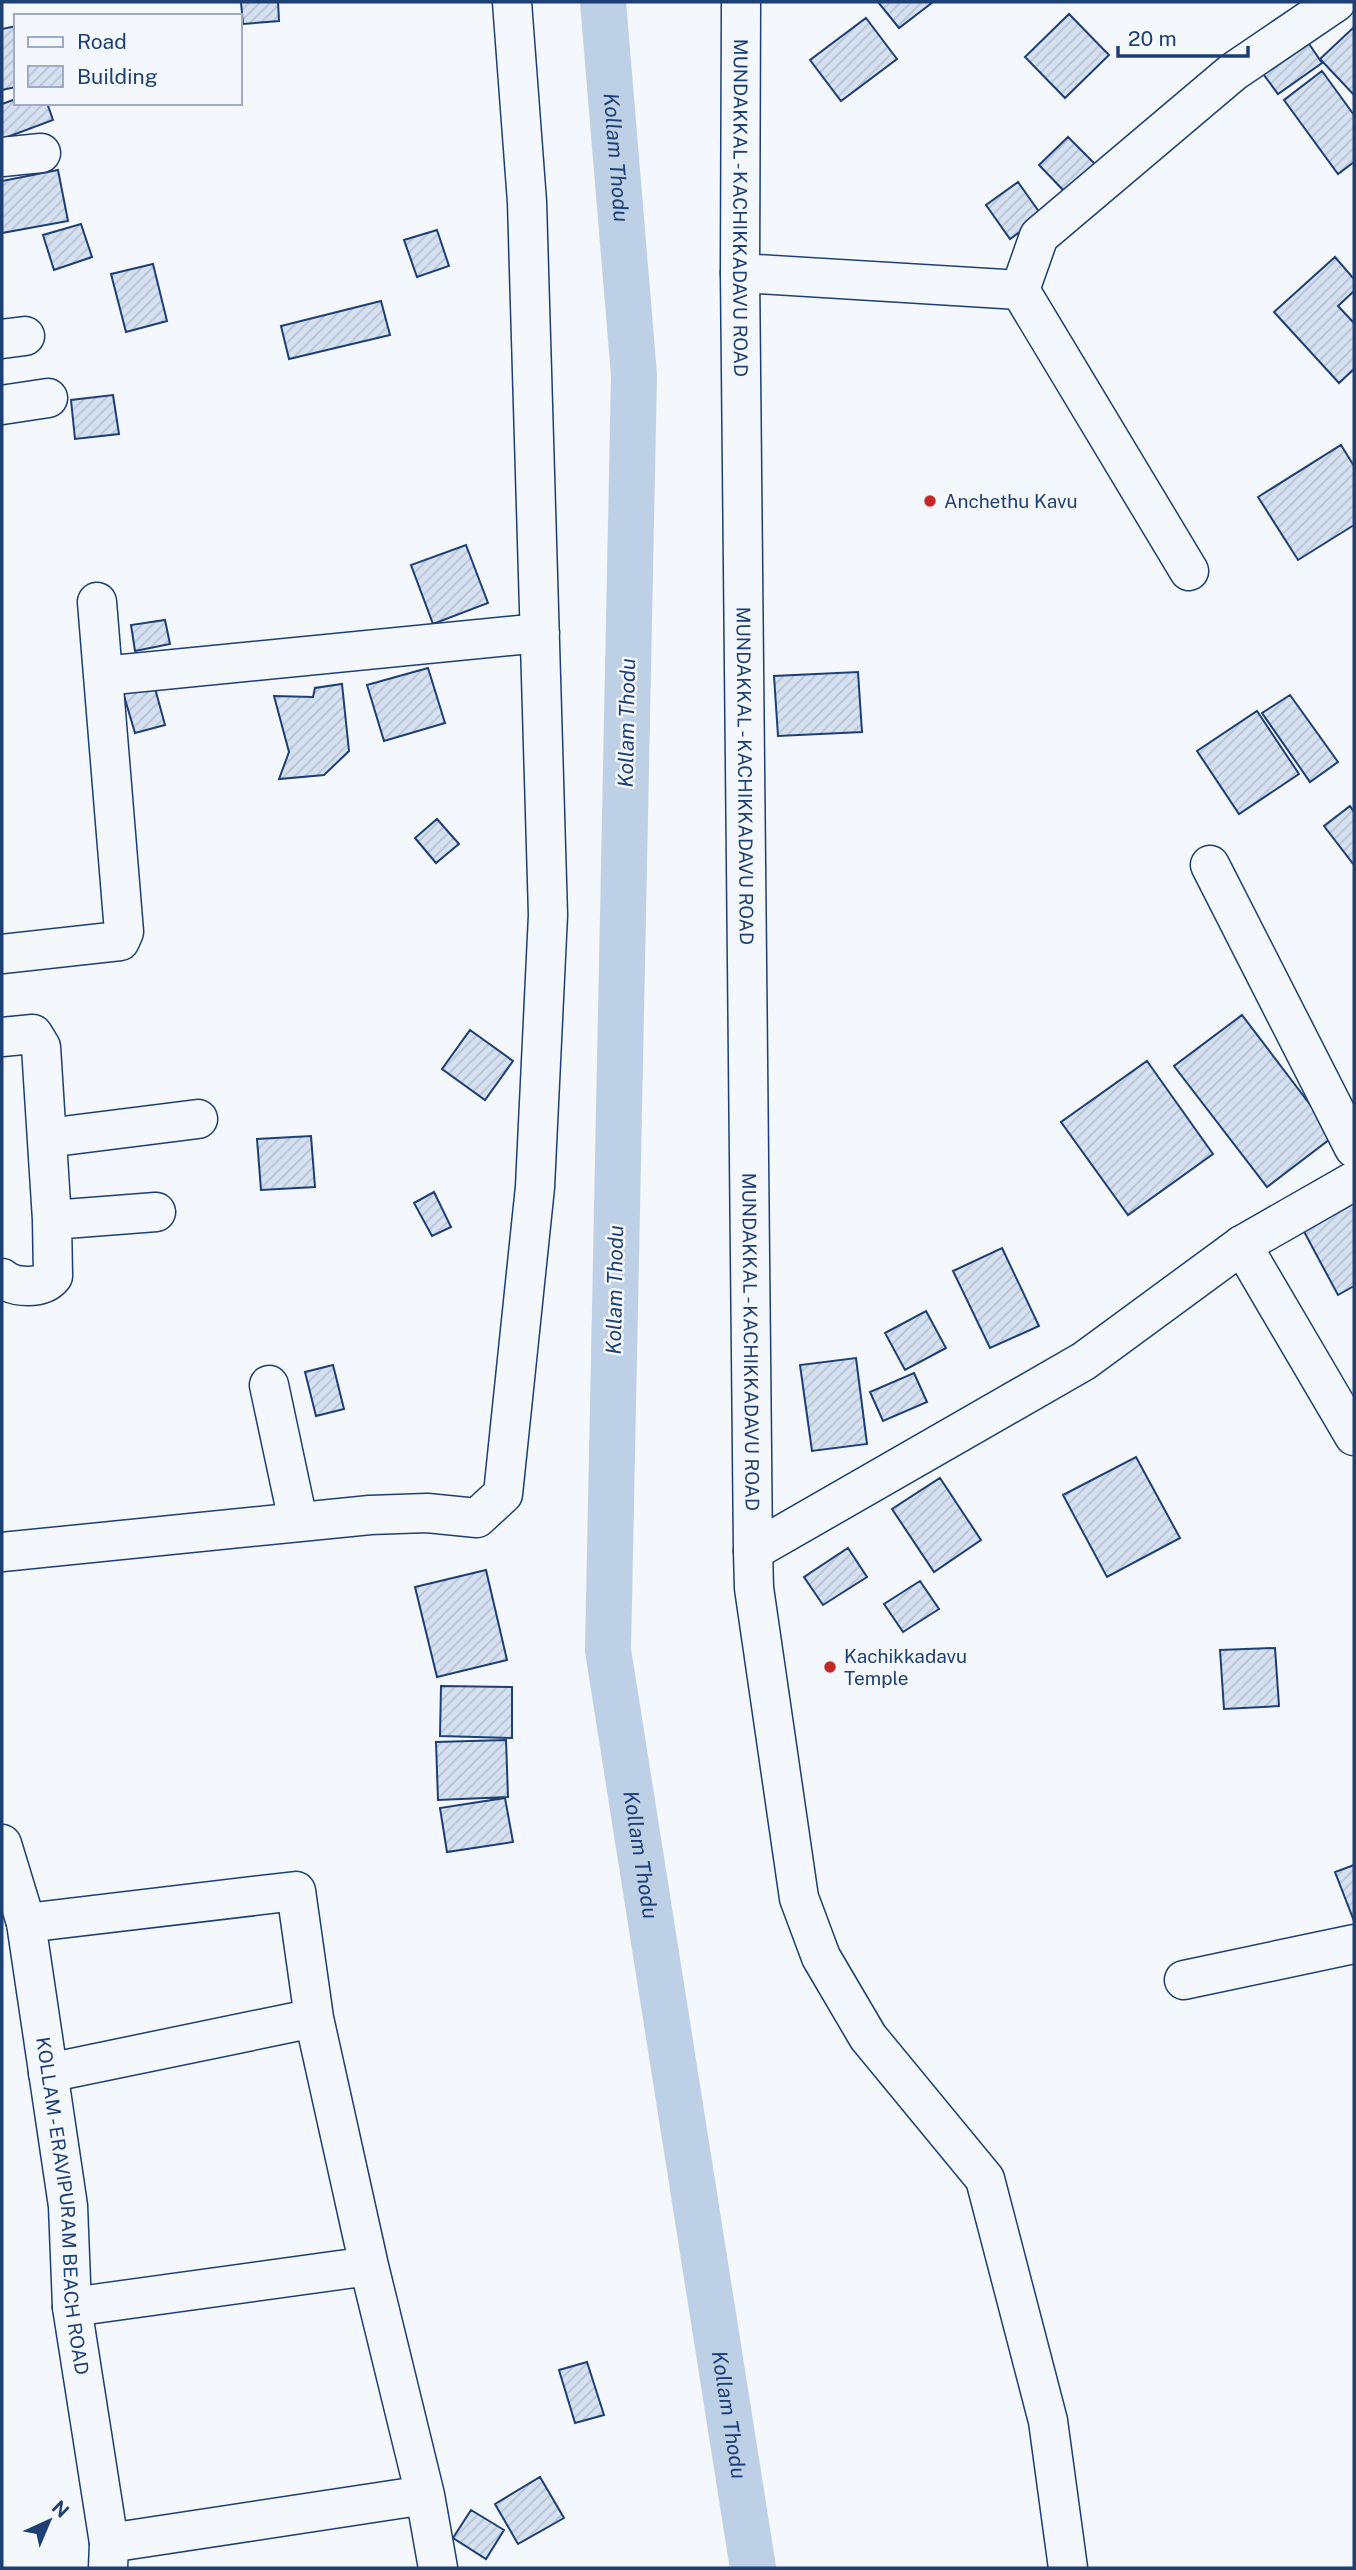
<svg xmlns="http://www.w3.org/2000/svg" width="1356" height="2570" font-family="'Public Sans',sans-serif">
<defs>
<pattern id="building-hatch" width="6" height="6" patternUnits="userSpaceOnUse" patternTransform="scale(1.75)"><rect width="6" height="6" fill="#d5e0f0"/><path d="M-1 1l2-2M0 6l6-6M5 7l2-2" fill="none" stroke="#b6c1d1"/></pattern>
</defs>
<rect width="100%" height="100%" fill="#f4f7fb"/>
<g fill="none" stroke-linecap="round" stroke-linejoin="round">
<path stroke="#bed0e5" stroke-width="46" id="s1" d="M603,2L634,375L608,1650L753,2568"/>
</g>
<path fill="url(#building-hatch)" stroke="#1d3f73" stroke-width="2" d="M241,2H278L279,21L243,24Z
M878,2H933L899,28Z
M1069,14L1109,55L1065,98L1025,57Z
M866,18L897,59L841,101L810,60Z
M16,26V87L2,90V29Z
M1354,27V95L1320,59Z
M1303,35L1322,63L1278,94L1258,67Z
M1322,71L1354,115V162L1338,174L1284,100Z
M16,99V103H47L53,120L2,139V104Z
M1068,137L1095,164L1065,192L1039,165Z
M58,170L68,221L2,233V181Z
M1018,182L1042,216L1010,239L986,205Z
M81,224L92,257L54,270L43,235Z
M437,230L449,266L417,277L404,240Z
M1335,257L1354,279V291L1338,306L1354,323V369L1339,383L1274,312Z
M153,264L167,321L126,332L111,274Z
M381,301L390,335L289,359L281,326Z
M113,395L119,434L75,439L71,400Z
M1341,445L1354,466V525L1298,560L1258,497Z
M466,545L488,603L433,624L411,565Z
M165,620L170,644L135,651L131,625Z
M428,668L445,723L384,741L367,685Z
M858,672L862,732L778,736L774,676Z
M153,681L165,725L135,733L122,689Z
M342,684L349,751L324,775L279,779L289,752L274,696L313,697L315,688Z
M1290,695L1338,762L1310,782L1262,713Z
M1257,711L1299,774L1239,814L1197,751Z
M1350,806L1354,812V865L1324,826Z
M437,819L459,844L436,863L415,838Z
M1242,1015L1334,1136L1267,1187L1174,1066Z
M470,1030L513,1061L485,1100L442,1069Z
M1147,1061L1213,1154L1128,1215L1061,1122Z
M311,1136L315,1187L261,1190L257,1139Z
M434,1192L451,1227L432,1236L414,1203Z
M1354,1197V1286L1338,1295L1301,1226Z
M1002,1248L1039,1326L990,1348L953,1271Z
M926,1311L946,1348L905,1370L885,1333Z
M856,1358L867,1444L812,1451L800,1365Z
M333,1365L344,1409L316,1416L305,1372Z
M914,1373L927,1402L883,1421L870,1392Z
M1136,1457L1180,1538L1107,1577L1063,1495Z
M940,1478L981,1540L934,1572L892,1509Z
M848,1548L867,1577L823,1605L804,1577Z
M486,1570L507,1660L437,1677L415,1587Z
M920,1581L939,1609L903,1632L884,1604Z
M1275,1648L1279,1706L1224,1709L1220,1650Z
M441,1686L512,1687V1738L440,1736Z
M506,1740L508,1797L438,1800L436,1742Z
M505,1798L513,1842L447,1852L440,1808Z
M1354,1865V1921L1335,1872Z
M587,2362L604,2415L575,2423L559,2370Z
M540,2477L564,2518L518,2544L495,2504Z
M471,2510L504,2530L486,2559L453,2538Z"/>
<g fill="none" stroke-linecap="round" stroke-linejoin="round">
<g stroke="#1d3f73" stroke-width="41">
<path id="street" d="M2,157L41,153
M740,273L1020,290L1039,236L1233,72L1336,2
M1020,290L1189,571
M2,339L25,336
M2,405L48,398
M103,676L540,633
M1210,865L1354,1148
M2,954L120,941L124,932L97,602
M2,1037L33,1034L41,1047L52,1220L53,1276C42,1290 14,1288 2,1278
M47,1138L198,1119
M52,1220L156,1212
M1242,1245L1354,1436
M753,1551L754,1588L799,1898L821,1957L868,2037L985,2179L1048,2421L1068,2568
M2,1552L370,1515L427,1513L477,1518L503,1494L535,1187L548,915L527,202L512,2
M26,1923L296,1891L314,2018L369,2266L425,2495L438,2568
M1184,1980L1354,1944
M48,2073L314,2018
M72,2307L369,2266
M109,2543L425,2495"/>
</g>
<g stroke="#1d3f73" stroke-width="41">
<g id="secondary">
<path id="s2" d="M741,2L740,273L753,1551L1084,1361L1242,1245L1354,1181"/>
<path d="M269,1385L298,1521"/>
<path id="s3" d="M2,1844L26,1923L68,2206L72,2307L109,2543L108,2568"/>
</g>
</g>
<use href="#street" stroke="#f4f7fb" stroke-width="38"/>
<use href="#secondary" stroke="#f4f7fb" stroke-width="38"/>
</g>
<g fill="#c62828" stroke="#f4f7fb" stroke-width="2.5">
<circle cx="930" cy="501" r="7"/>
<circle cx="830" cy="1667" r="7"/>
</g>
<g text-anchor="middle" stroke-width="5" stroke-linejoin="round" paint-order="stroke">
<g font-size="19" fill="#1d3f73" stroke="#f4f7fb">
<text dy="7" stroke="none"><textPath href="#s2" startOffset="206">MUNDAKKAL - KACHIKKADAVU ROAD</textPath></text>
<text dy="7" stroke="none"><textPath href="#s2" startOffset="774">MUNDAKKAL - KACHIKKADAVU ROAD</textPath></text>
<text dy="7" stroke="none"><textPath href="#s2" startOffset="1340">MUNDAKKAL - KACHIKKADAVU ROAD</textPath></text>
<text dy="7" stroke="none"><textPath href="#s3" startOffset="368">KOLLAM - ERAVIPURAM BEACH ROAD</textPath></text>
</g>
<g font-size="19" fill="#1d3f73" stroke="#f4f7fb" text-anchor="start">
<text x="944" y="508">Anchethu Kavu</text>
<text x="844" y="1663">Kachikkadavu<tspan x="844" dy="22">Temple</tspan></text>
</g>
<g font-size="21" font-style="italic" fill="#1d3f73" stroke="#f4f7fb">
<text dy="7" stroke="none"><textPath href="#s1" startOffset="156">Kollam Thodu</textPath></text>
<text transform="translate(627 723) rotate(-89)" y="7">Kollam Thodu</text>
<text transform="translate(615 1290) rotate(-89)" y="7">Kollam Thodu</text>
<text dy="7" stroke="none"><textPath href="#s1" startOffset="1857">Kollam Thodu</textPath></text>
<text dy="7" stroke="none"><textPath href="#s1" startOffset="2424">Kollam Thodu</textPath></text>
</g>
</g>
<rect width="1356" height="2570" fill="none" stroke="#1d3f73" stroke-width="7"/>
<rect x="14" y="14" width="228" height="91" fill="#f4f7fb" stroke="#9eadc5" stroke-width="2"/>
<rect x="28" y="37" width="35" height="10" fill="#f4f7fb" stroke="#9eadc5" stroke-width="2"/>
<text x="77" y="49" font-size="21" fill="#1d3f73">Road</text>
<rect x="28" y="66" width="35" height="21" fill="url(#building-hatch)" stroke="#9eadc5" stroke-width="2"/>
<text x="77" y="84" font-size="21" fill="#1d3f73">Building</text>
<g transform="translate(49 2521) rotate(44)" stroke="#f4f7fb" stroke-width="5" paint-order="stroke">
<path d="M0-5L12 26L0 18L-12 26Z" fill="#1d3f73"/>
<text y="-10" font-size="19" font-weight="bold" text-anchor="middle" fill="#1d3f73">N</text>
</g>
<path d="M1118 46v10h130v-10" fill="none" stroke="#1d3f73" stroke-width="3.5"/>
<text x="1128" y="46" font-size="21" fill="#1d3f73" stroke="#f4f7fb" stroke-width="5" paint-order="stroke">20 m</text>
</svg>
